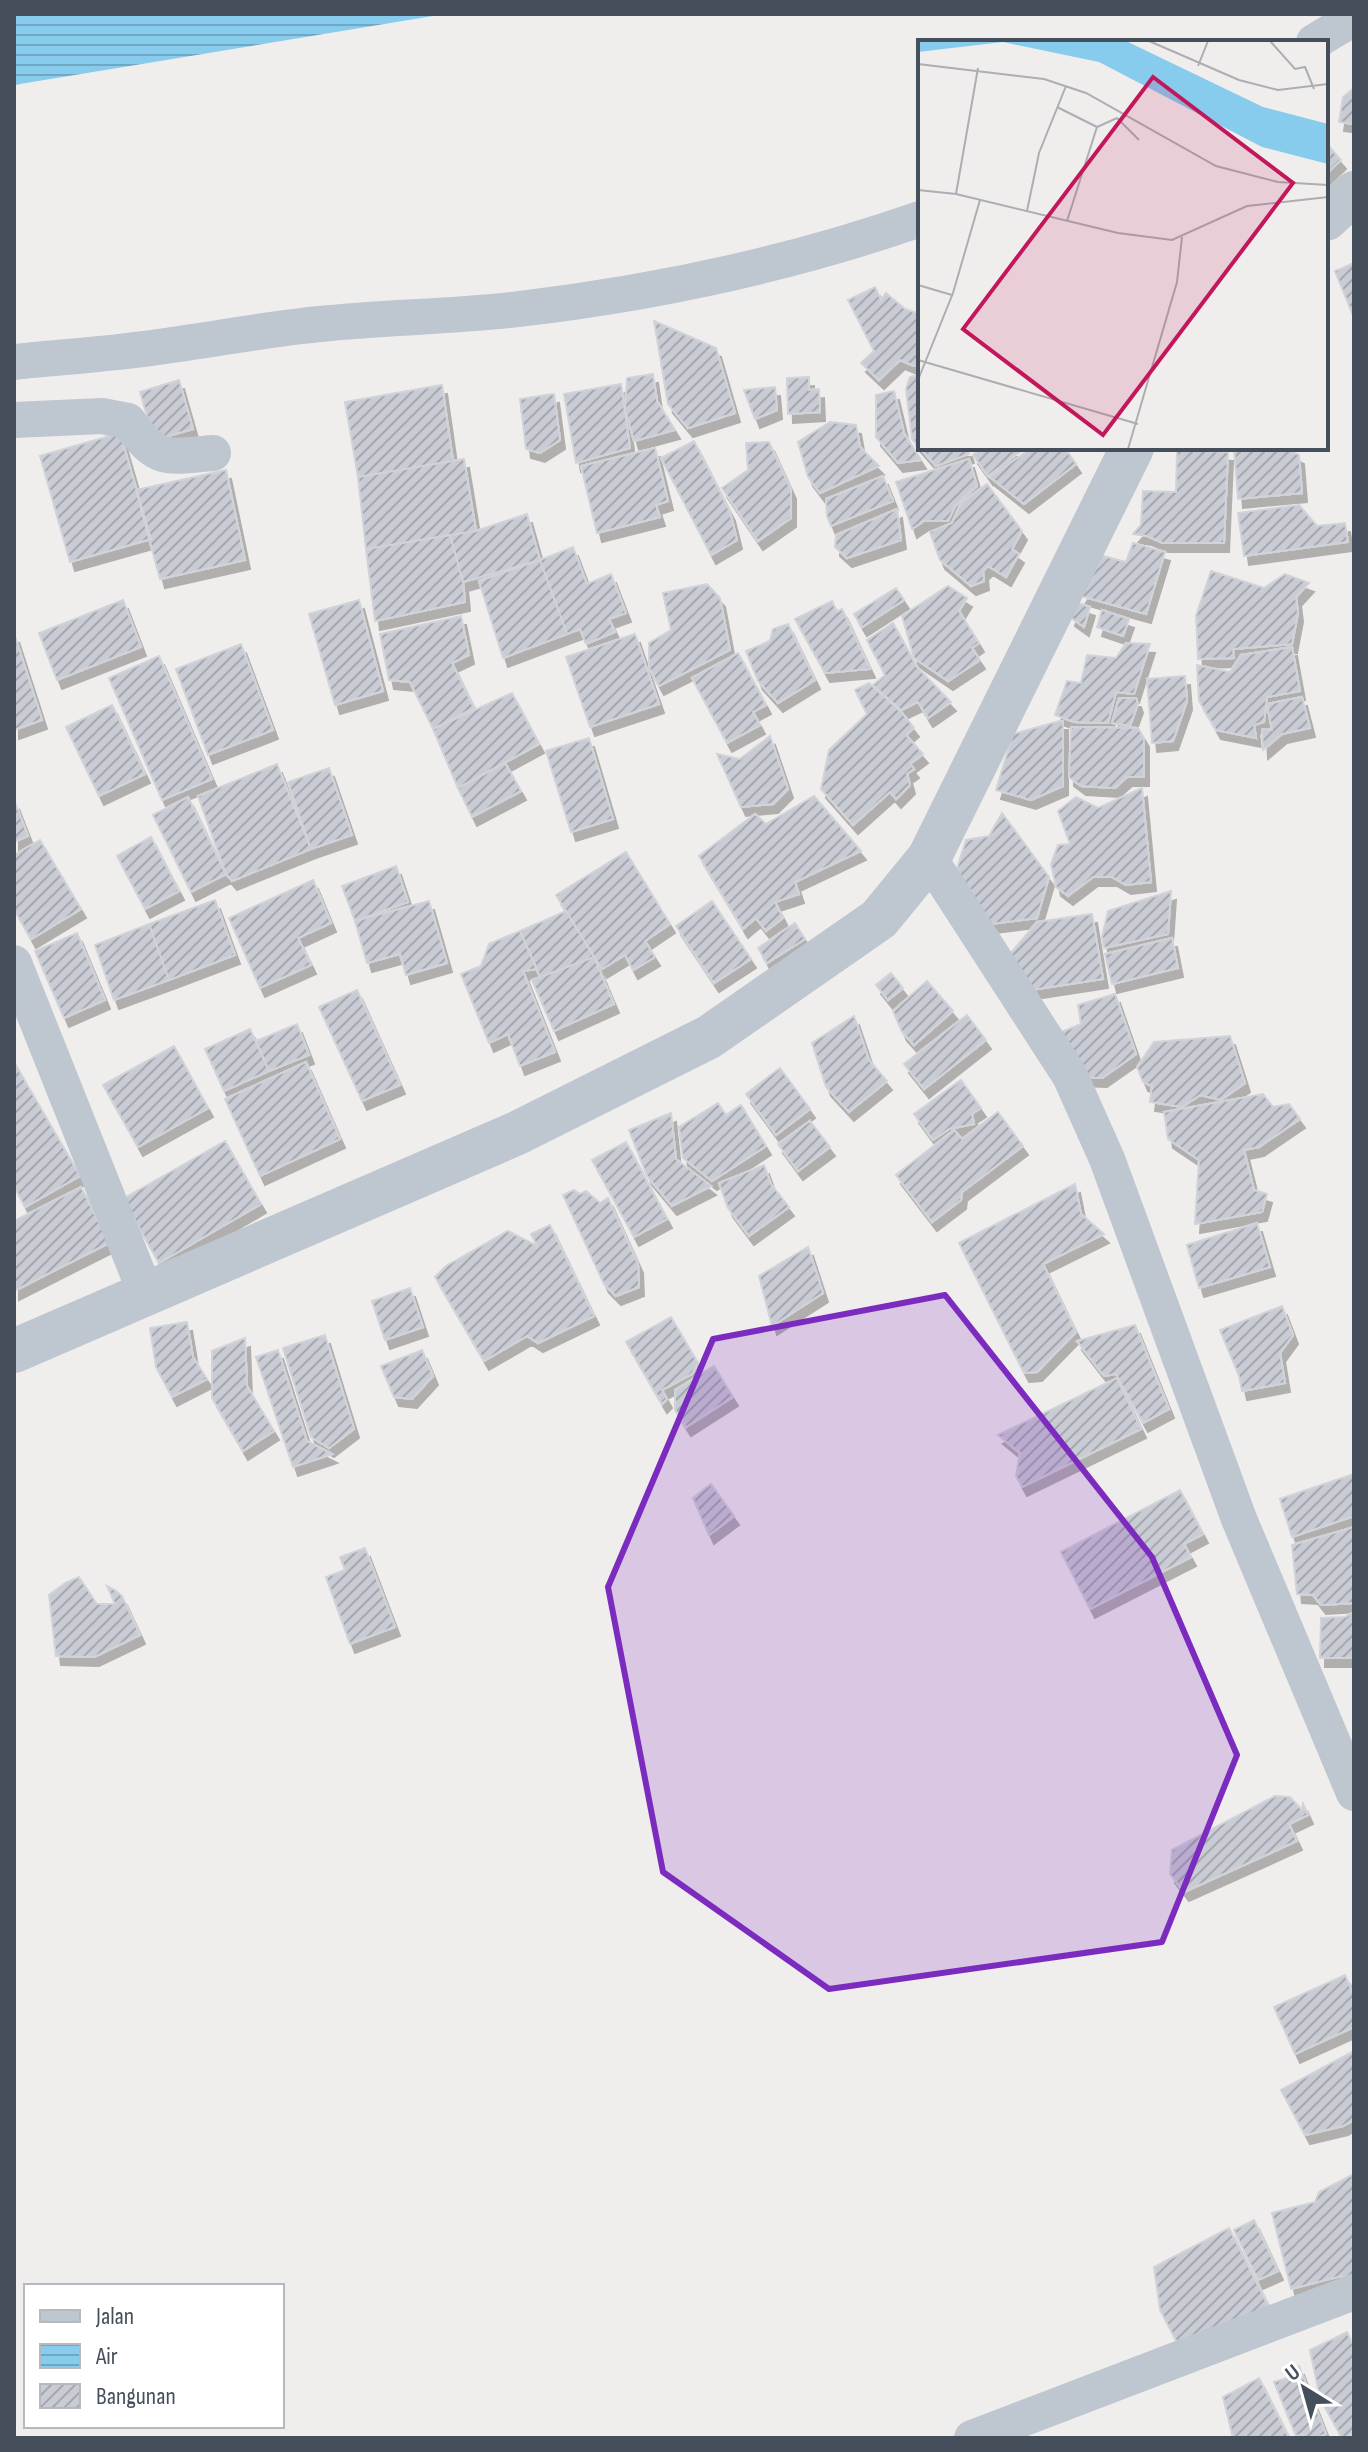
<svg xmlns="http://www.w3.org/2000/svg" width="1368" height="2452" font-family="'Sofia Sans Condensed',sans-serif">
<defs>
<pattern id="water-rules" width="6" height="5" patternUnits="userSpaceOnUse" patternTransform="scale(2)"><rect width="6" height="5" fill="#87cbed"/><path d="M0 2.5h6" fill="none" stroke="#70a7c3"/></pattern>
<pattern id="building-hatch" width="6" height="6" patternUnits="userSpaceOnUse" patternTransform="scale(2)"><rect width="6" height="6" fill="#c9ccd4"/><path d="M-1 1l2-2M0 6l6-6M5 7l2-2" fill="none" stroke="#a5a8af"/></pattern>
<filter id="shadow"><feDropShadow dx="5" dy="9" stdDeviation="0" flood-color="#0004"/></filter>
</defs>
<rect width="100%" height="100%" fill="#f0eeed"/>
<path fill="url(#water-rules)" d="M14,14H445L14,85Z"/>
<path fill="url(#building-hatch)" stroke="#d1d3d9" stroke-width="2" filter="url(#shadow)" d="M1354,88V124L1339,122L1343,97Z
M1326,143L1341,160L1326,174Z
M1354,263V318L1335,271Z
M875,287L881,300L886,293L905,309L920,314V363L914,366L900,360L879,380L861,363L874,351L848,300Z
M654,321L716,348L735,413L688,428L668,404Z
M653,374L657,401L675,430L634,441L625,409L627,378Z
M920,374V448H967L969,454L936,466L912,439L906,389L910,377Z
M809,377V390L819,389L820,412L788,414L787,378Z
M179,380L193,429L154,440L140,392Z
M621,384L630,448L576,463L564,394Z
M442,385L453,461L358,477L345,402Z
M775,387L777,410L755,419L744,390Z
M894,391L904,433L921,460L898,463L876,437V395Z
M554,394L560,440L540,453L526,449L520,399Z
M830,422L856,425L860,447L879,466L820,493L808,477L798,442Z
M120,433L151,539L70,562L40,456Z
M694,441L730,512L737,540L711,555L661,458Z
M769,442L791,490V518L758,541L722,488L748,470L746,443Z
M655,448L668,501L656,505L660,517L597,533L581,466Z
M982,448H1019L1021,451L988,476L973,455Z
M1028,448H1065L1076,464L1024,504L990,477L1029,450Z
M1234,448H1286L1299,455L1302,493L1238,499Z
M1177,450L1228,452L1224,543H1163L1147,536L1133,534L1141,525L1143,491L1176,492Z
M464,459L476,531L366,549L358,477Z
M969,459L977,486L955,506L948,521H924L912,529L896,482Z
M226,470L245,560L160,579L136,490Z
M883,476L893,501L831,526L827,516L826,499Z
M987,484L1022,531L1012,549L1019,554L1006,577L988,566L983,571L984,581L971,586L940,560L930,532L952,523L961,503Z
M1299,505L1317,526L1345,523L1348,542L1244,556L1238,513Z
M897,509L901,540L847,558L835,547L836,535Z
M527,514L540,560L463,582L450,535L476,531Z
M450,535L463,582L465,602L375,621L366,549Z
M1133,543L1165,552L1146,614L1080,596L1103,556L1126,562Z
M573,547L587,584L611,574L626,613L609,619L615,632L586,644L580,629L567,634L540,560Z
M540,560L567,634L503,658L479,581Z
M1211,571L1264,588L1285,574L1309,583L1296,597L1298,613L1292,644L1233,649L1234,658L1198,659L1196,616Z
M707,584L720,598L730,650L659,686L649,668V643L671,630L663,593Z
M948,586L967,598L959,611L979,643L972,648L980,660L948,681L914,658L902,616Z
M896,588L904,600L862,627L854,614Z
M123,600L141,647L57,680L39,633Z
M359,600L383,691L335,705L309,614Z
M832,601L837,612L842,609L870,669L825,673L795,619Z
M1075,602L1090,607L1084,627L1070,617Z
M1102,610L1129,619L1123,636L1097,627Z
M461,616L469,655L452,663L474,708L433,729L410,682L389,680L380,634Z
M893,623L917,667L951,702L928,718L918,702L901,710L873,685L885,675L867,640Z
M788,624L815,680L778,703L758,681L746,651L770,641L773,629Z
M14,633L42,720L14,730Z
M635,634L659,704L590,727L566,657Z
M1126,643L1150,644L1134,694L1116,692L1108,723L1074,722L1055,715L1067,681L1081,683L1087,655L1116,658Z
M241,644L273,730L208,755L176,669Z
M1292,647L1300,691L1267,697L1264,722L1254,725L1256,738L1216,730L1199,701L1197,665L1230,672L1241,655Z
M738,653L766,705L753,712L760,725L727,743L692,678Z
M159,656L212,779L162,800L109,678Z
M1185,676L1187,701L1173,741L1152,743L1147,679Z
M869,683L902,713L914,728L906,735L923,754L910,764L914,769L907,774L910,785L896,799L890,792L853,825L821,789L829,750L867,714L855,690Z
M512,693L539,744L458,788L433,729Z
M1302,697L1310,728L1282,734L1263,750L1262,729L1272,730L1267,704Z
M1119,698H1136L1138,704L1130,726L1112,723Z
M112,705L145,774L99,796L66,727Z
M1063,720V786L1031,800L996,790L1013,734Z
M1071,727L1138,728L1144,738V777H1127L1115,788L1081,786L1069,777Z
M770,736L788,789L773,804L741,807L717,754L740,759Z
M589,738L613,819L571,832L546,751Z
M505,763L521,791L472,817L458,788Z
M277,764L311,849L232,881L226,874L198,796Z
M329,768L352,835L311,849L288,782Z
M1142,788L1151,882L1126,885L1112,877H1093L1068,896L1056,887L1051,864L1058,845L1070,844L1058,811L1076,797L1098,808Z
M814,796L861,851L795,882L799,894L775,902L783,918L766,931L756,918L743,929L699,856L755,814L766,824Z
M188,797L226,874L191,892L153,815Z
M14,800L28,836L14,842Z
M1002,813L1049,877L1037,918L991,924L973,915L971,890L952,884L966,840L989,836Z
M151,837L179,891L145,909L117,856Z
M40,840L81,909L31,939L14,909V855Z
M626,852L670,924L645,941L655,957L633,970L625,955L602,969L556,895Z
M396,866L408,902L355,921L342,886Z
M313,880L331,923L298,938L311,965L260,988L229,918Z
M1171,891L1168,934L1104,948L1102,937L1108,911Z
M215,900L235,955L169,980L149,924Z
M429,901L447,963L406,975L400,954L367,963L355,921Z
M712,901L751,959L714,983L676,926Z
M566,911L594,957L540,977L520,931Z
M1092,914L1103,979L1019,992L1005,960L1037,922Z
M795,923L805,939L767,963L758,948Z
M149,924L169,980L114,1000L95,945Z
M520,931L537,969L523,971L555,1052L520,1066L508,1034L489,1043L461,974L481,966L489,944Z
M77,933L105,1000L64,1018L35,951Z
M1172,938L1178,968L1112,984L1105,954Z
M594,957L614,1004L554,1031L532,980Z
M891,973L903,988L888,1000L876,985Z
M927,981L953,1011L914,1045L902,1032L893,1011Z
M357,990L400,1085L362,1101L319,1007Z
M1115,994L1136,1054L1102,1078L1076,1077L1049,1037L1081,1024L1078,1005Z
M967,1015L986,1040L924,1089L904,1064Z
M854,1016L869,1060L887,1081L849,1112L826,1087L812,1043Z
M297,1024L309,1055L269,1071L256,1041Z
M250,1029L269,1071L224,1091L205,1049Z
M1230,1036L1245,1083L1221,1100L1200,1095L1182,1107L1150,1102L1152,1086L1143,1082L1137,1067L1154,1042Z
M174,1046L208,1108L138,1147L103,1085Z
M14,1062L80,1176L25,1207L14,1186Z
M306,1062L340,1139L260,1176L225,1099Z
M780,1068L810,1109L776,1135L746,1094Z
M961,1080L981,1108L972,1114L974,1124L949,1129L933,1140L914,1114Z
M1263,1094L1273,1107L1289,1104L1300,1119L1259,1147L1244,1150L1254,1190L1267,1194L1262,1212L1195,1224L1199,1160L1168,1139L1164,1112Z
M718,1103L726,1115L741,1105L766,1146L712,1181L683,1158L679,1127Z
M998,1112L1023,1146L962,1192L961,1200L932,1222L896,1175L954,1130L962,1139Z
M671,1113L676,1159L711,1186L672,1206L647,1176L629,1130Z
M810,1121L830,1147L798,1171L778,1144Z
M225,1141L261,1204L159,1263L123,1199Z
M626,1142L667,1219L634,1237L592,1160Z
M764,1165L771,1184L789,1207L749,1236L728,1208L719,1183Z
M1075,1184L1081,1214L1104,1234L1043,1264L1076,1332L1037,1372L1024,1373L959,1243Z
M81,1187L109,1243L14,1291V1221Z
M574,1190L580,1194L586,1191L600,1203L608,1198L638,1264L639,1287L616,1296L604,1284L563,1195Z
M1257,1223L1270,1267L1199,1288L1187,1245Z
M550,1225L594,1316L538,1343L527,1336L484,1361L435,1277L446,1266L508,1231L537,1246L531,1234Z
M808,1247L823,1293L772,1326L759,1276Z
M410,1288L423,1327L385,1340L372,1301Z
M1282,1306L1293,1335L1280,1353L1285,1383L1242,1391L1239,1376L1220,1330Z
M671,1317L698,1363L692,1374L662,1390L667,1399L662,1404L626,1342Z
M187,1322L193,1357L207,1379L172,1397L156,1367L150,1328Z
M1135,1325L1169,1409L1143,1423L1116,1374L1104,1376L1077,1341Z
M325,1335L354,1429L329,1448L311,1437L283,1348Z
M245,1338L247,1386L274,1431L243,1451L212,1398V1351Z
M278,1350L307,1441L332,1454L293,1467L256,1357Z
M422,1350L433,1376L412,1399L394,1397L381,1366Z
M714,1366L733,1397L686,1427L675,1410V1390Z
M1117,1378L1141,1429L1022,1487L1016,1476L1020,1453L998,1435Z
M1354,1474V1516L1292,1537L1280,1499Z
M711,1484L734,1516L709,1535L693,1498Z
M1180,1490L1203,1534L1184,1544L1191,1557L1090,1609L1061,1552Z
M1354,1527V1603L1321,1605L1313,1595L1297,1594L1292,1545Z
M365,1548L395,1627L350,1644L326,1577L345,1570L340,1557Z
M79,1577L97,1604H115L107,1586L115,1590L122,1596L140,1635L94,1657L56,1656L49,1595L65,1583Z
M1354,1612V1658H1320L1321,1618L1345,1617Z
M1275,1796L1290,1797L1302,1810L1303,1804L1308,1815L1289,1824L1297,1841L1184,1892L1170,1874L1172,1850Z
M1345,1975L1354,1995V2027L1295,2054L1274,2007Z
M1354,2051V2120L1343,2126L1305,2135L1281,2090Z
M1354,2174V2284L1341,2276L1291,2289L1272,2213L1315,2202L1319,2192Z
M1254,2220L1278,2271L1258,2280L1234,2230Z
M1229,2228L1271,2311L1181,2350L1160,2310L1154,2267Z
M1347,2332L1354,2347V2434L1342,2438L1320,2398L1310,2350Z
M1299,2366L1326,2434L1315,2438H1304L1303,2434L1296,2436L1274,2382L1287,2378Z
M1259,2378L1289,2438H1233L1223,2397Z"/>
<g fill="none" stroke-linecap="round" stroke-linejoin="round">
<path stroke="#bec6d0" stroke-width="36" d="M1314,42L1354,18
M14,362C62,357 111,354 158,347C212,340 266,329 320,324C386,317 453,317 519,309C654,293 791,264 920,219
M14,420L102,416L128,421C158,463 165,457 213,453
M929,858L1070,1076L1107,1159L1239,1519L1354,1793
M14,963L146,1294
M972,2438L1354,2292"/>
<path stroke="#bec6d0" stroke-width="44" d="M1326,219L1354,193
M14,1351L515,1134L709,1037L879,919L929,858L1132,448"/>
</g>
<path fill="#7b2cbf" fill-opacity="0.2" stroke="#7b2cbf" stroke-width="6" stroke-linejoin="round" d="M945,1295L1152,1557L1237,1755L1162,1942L829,1989L663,1872L608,1587L713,1339Z"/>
<g transform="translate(918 40)">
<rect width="410" height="410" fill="#f0eeed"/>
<path d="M0,1H208L345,67L410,84V124L344,107L181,22L85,2L0,12Z" fill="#87cbed"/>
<path fill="none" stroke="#acaeb3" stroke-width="2" d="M231,1L321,40L360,50L410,44M352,1L377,29L387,27L396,49M0,24L126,39L168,53L298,126L360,142L410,145M280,26L290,1M139,67L179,87M0,150L38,154L200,193L254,200L329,166L410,157M38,154L60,28M109,171L121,113L148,46M149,181L179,87L199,78L221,100M0,245L34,255M0,320L220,384M0,340L35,253L62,160M210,409L259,242L264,197"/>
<path fill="#c2185b" fill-opacity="0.15" stroke="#c2185b" stroke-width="4" d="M235,37L375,143L185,395L45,289Z"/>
<rect width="410" height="410" fill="none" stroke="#454e5b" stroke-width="4"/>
</g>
<rect width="1368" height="2452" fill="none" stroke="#454e5b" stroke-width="32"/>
<rect x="24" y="2284" width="260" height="144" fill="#ffffff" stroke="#b5b8bd" stroke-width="2"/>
<rect x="40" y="2310" width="40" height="12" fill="#bec6d0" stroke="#b5b8bd" stroke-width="2"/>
<text x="96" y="2324" font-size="24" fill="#454e5b">Jalan</text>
<rect x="40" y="2344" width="40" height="24" fill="url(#water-rules)" stroke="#b5b8bd" stroke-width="2"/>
<text x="96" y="2364" font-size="24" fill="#454e5b">Air</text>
<rect x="40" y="2384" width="40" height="24" fill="url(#building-hatch)" stroke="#b5b8bd" stroke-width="2"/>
<text x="96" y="2404" font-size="24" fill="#454e5b">Bangunan</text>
<g transform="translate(1304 2388) rotate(323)" stroke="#ffffff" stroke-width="6" paint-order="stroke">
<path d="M0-6L14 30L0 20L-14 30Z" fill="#454e5b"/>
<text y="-12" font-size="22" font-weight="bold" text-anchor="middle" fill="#454e5b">U</text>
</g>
</svg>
